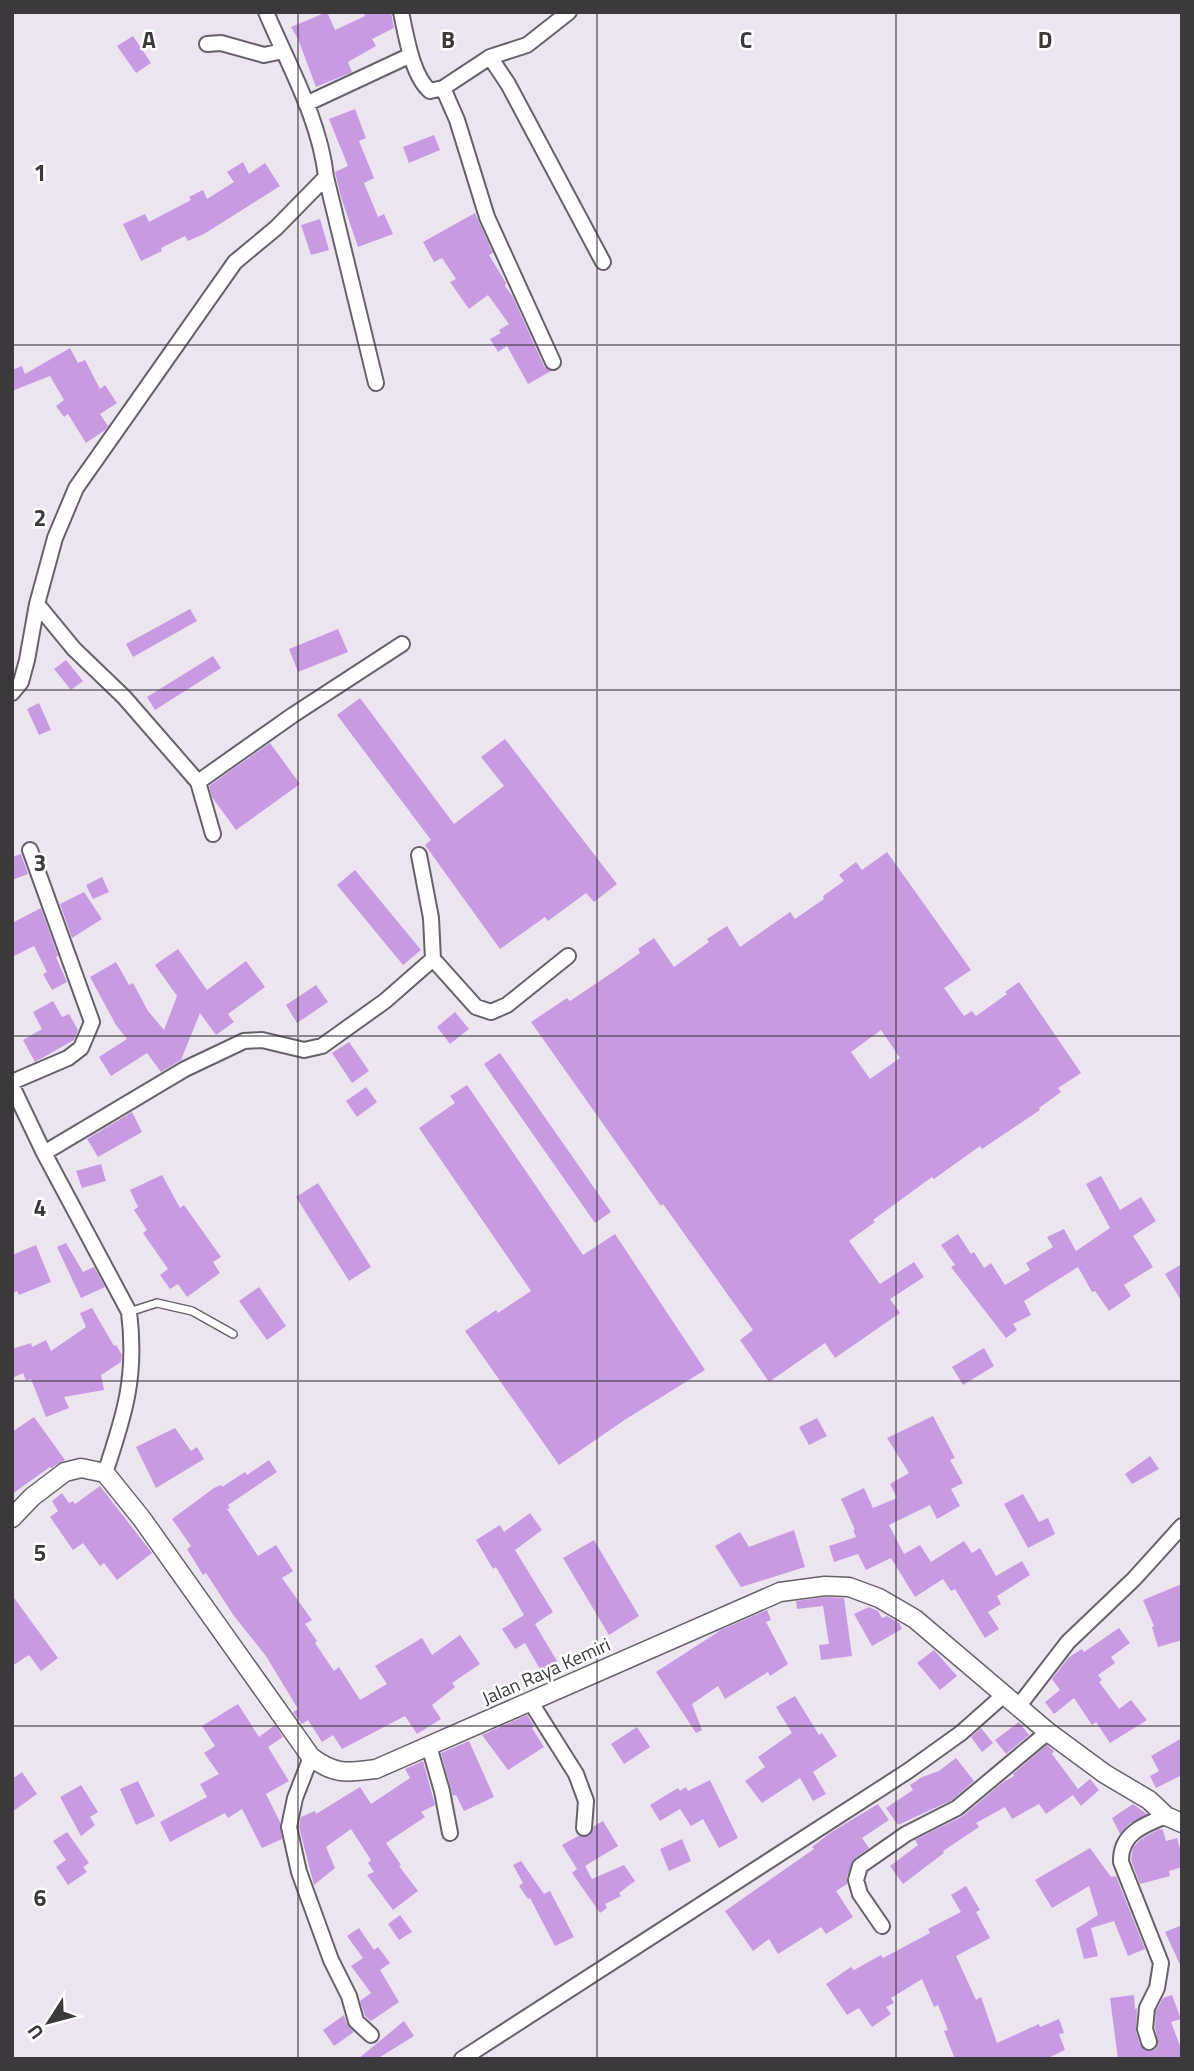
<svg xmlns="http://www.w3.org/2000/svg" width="1194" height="2071" font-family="'Titillium Web',sans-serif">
<rect width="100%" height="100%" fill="#ece5f0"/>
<path fill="#c89ae2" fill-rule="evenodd" d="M327,12L335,30L365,16L363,12H391L394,28L372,39L376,46L348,62L352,72L316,87L298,39L291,27Z
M133,36L151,63L136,73L117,46Z
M355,109L366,138L359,141L374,178L364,183L378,217L384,214L393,234L358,247L341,197L335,172L348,166L329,119Z
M434,135L440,150L409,163L403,147Z
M243,162L249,174L265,163L280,186L204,234L188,241L185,236L161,248L162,251L141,261L123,224L145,214L149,222L191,200L189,197L203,190L207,199L234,182L227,172Z
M475,213L493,253L489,255L506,283L505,286L513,297L544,366L551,371L528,384L507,346L498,352L490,339L501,333L499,330L509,324L488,295L469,309L450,282L456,279L442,258L434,262L423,242Z
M320,219L329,250L311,255L301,225Z
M70,348L78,363L85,360L100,389L105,385L117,403L100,414L108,426L105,430L86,443L68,414L64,417L56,406L64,400L50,376L12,391V370L22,366L25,374Z
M190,609L197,621L133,657L126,644Z
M338,629L348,652L298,672L289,649Z
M213,656L221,668L155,710L147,697Z
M66,660L83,681L71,690L54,669Z
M360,698L454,824L504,786L481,757L505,739L617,884L594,902L586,893L548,921L545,917L500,949L425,845L431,840L337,715Z
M39,703L51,730L39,735L27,709Z
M270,743L300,784L236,830L212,797L209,786Z
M887,852L971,970L944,988L964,1016L972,1011L976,1016L1007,994L1005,992L1019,982L1081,1073L1058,1088L1061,1092L1039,1108L1040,1110L982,1149L980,1146L934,1179L932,1177L873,1220L875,1222L849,1241L880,1284L914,1262L924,1277L890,1299L900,1313L835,1358L825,1343L769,1382L740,1340L753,1330L663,1204L661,1206L531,1022L567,998L570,1001L616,970L640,953L638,949L654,938L674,967L709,942L707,939L727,926L740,947L790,912L795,919L824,899L823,896L844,881L839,875L856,862L862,870ZM881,1030L900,1058L870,1079L851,1052Z
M21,854L28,874L12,880V857Z
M355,870L421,950L403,965L337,885Z
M102,877L109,892L93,899L86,885Z
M84,892L102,919L72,938L60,904Z
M41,908L58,956L56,957L67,982L52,990L43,974L47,972L34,946L12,957V923Z
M178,949L207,990L246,961L265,987L228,1014L234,1022L216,1035L200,1013L181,1060L161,1072L147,1053L111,1076L99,1057L127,1039L116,1025L90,977L116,962L129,985L133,983L148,1011L164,1030L177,996L155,965Z
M316,985L328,1002L297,1023L286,1005Z
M53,1001L62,1017L69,1014L78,1030L74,1040L35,1062L23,1040L42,1029L33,1012Z
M455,1012L469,1029L450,1044L437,1027Z
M349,1042L369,1071L352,1083L332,1053Z
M500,1053L611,1212L595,1223L484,1064Z
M467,1085L583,1255L615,1234L705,1370L626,1419L559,1465L465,1331L496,1310L498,1313L531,1291L419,1128L455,1103L450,1096Z
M366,1087L377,1102L357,1117L346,1101Z
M132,1112L142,1132L98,1157L87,1139Z
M101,1164L106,1181L82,1188L76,1171Z
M162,1175L180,1208L184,1205L221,1257L213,1262L220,1273L187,1297L178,1284L170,1289L160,1275L168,1269L143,1233L147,1230L134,1210L138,1207L130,1190Z
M1101,1176L1120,1210L1141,1197L1156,1221L1133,1236L1153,1267L1124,1285L1131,1296L1109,1311L1095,1291L1092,1292L1078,1267L1024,1301L1031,1315L1013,1324L1017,1330L1006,1338L951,1267L955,1265L941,1245L958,1234L971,1254L974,1252L984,1268L991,1263L1005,1285L1030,1270L1026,1263L1053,1247L1047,1237L1064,1229L1076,1251L1110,1228L1086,1184Z
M318,1183L371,1267L349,1281L296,1197Z
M66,1243L83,1272L94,1267L105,1287L81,1298L57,1247Z
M36,1245L51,1282L19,1295L17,1291L12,1293V1255Z
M1182,1264V1302L1165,1274Z
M259,1287L286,1326L267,1340L239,1301Z
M92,1308L114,1346L116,1345L122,1355L121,1362L101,1375L104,1390L64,1397L69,1408L46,1417L31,1379L26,1381L23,1373L12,1378V1349L31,1343L32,1347L46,1340L51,1351L86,1327L80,1313Z
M984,1348L994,1366L963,1385L952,1367Z
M933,1416L955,1458L950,1460L963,1483L951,1489L960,1506L937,1519L930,1505L889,1525L904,1554L920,1545L931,1562L964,1541L972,1553L980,1548L996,1576L1022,1561L1030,1575L997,1596L1001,1604L988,1612L999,1629L985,1638L955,1589L951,1591L943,1579L915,1597L891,1558L866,1570L858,1554L834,1562L829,1546L856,1537L853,1530H855L841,1499L864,1488L873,1508L897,1498L890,1484L909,1473L887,1438Z
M34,1417L65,1460L51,1468L50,1467L12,1494V1432Z
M817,1418L827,1436L809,1445L799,1427Z
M175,1428L191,1451L197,1447L204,1459L156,1488L136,1447Z
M1150,1456L1159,1469L1132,1484L1125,1474Z
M269,1460L277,1472L228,1505L230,1508L227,1509L258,1556L276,1545L293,1571L282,1578L312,1620L305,1624L317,1641L315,1643L334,1671L339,1667L360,1700L387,1684L375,1666L422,1638L432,1655L460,1635L480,1664L452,1683L455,1687L432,1705L441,1719L417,1734L405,1716L342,1749L333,1735L322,1742L308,1720L302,1724L293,1712L298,1709L266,1656L234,1616L206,1573L203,1575L187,1549L191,1546L172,1519L214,1488L221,1485L222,1487L245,1472L247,1475Z
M100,1486L152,1553L117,1580L104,1563L100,1566L83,1543L73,1550L50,1517L58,1511L52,1501L62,1493L69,1503L73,1501L75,1504Z
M1023,1494L1039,1522L1048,1518L1055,1534L1028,1548L1004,1504Z
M530,1513L542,1530L515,1550L553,1612L535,1624L557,1661L541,1671L525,1643L515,1649L502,1629L524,1615L496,1567L493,1569L476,1540L500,1525L504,1532Z
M794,1530L805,1567L741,1587L715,1546L740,1532L749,1547Z
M594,1540L639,1616L609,1635L563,1558Z
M1182,1584V1640L1158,1647L1152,1627L1154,1626L1143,1600Z
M12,1595L58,1658L41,1671L29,1655L12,1666Z
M826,1597L844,1598L852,1656L821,1660L819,1645L829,1644L823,1606L797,1609L796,1601Z
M869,1607L878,1611L882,1618L887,1616L899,1623L902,1629L872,1646L854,1614Z
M767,1610L771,1620L766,1622L788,1664L770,1676L768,1672L725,1699L718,1686L692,1704L702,1730L696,1733L656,1672L721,1630Z
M1119,1628L1130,1643L1111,1657L1115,1663L1098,1675L1102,1680L1099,1682L1119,1709L1131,1700L1147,1720L1110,1743L1096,1722L1092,1725L1074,1698L1054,1714L1045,1702L1060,1690L1052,1679L1069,1657L1082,1649L1084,1652Z
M934,1650L957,1676L940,1690L917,1663Z
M795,1696L819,1735L822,1733L837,1756L813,1772L826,1794L813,1801L800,1778L762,1803L745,1781L765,1767L758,1757L792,1733L776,1707Z
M238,1704L259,1737L275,1725L283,1737L268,1747L289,1781L266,1794L280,1822L282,1839L262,1848L242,1809L228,1818L225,1813L170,1842L160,1822L207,1797L200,1784L219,1774L204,1753L215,1746L202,1726Z
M527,1715L534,1726L532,1728L544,1747L508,1770L482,1735Z
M1019,1722L1029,1735L1006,1754L995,1740Z
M637,1727L650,1747L624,1764L611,1744Z
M981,1728L993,1743L982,1752L971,1737Z
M1182,1738V1775L1156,1788L1150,1776L1159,1771L1151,1756Z
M469,1741L494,1797L464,1811L456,1795L453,1796L441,1753Z
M1047,1745L1054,1751L1052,1754L1078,1789L1090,1779L1099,1790L1081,1806L1073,1795L1046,1814L1039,1804L1012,1819L1005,1807L976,1823L979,1827L943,1851L944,1853L903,1884L890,1866L918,1845L915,1840L963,1816L1002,1783L1014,1776L1013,1774Z
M956,1758L974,1781L952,1800L898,1825L886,1808L913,1790L910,1785L922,1777L939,1771Z
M423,1761L435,1805L421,1812L425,1817L386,1843L401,1865L399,1866L418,1891L393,1910L367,1875L374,1872L368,1863L371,1860L351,1829L326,1847L335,1868L314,1885L299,1827L301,1817L315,1811L316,1814L360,1787L371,1804L410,1778L405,1769Z
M22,1772L37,1794L12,1812V1779Z
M710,1780L738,1838L719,1848L703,1819L691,1826L680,1809L660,1821L650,1805L678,1788L680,1791L686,1787L688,1791Z
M138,1781L155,1816L136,1825L120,1789Z
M81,1785L98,1812L90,1817L95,1825L81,1836L60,1797Z
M878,1804L889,1820L862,1838L869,1848L854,1859L847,1877V1884L836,1891L853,1917L826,1934L821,1927L778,1954L769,1939L753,1951L725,1911L814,1849L812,1847L830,1833Z
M1133,1804L1147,1814L1129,1824L1120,1834L1112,1818Z
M603,1821L618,1846L585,1866L592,1879L624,1865L635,1881L619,1893L621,1896L605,1904L607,1908L600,1913L572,1873L577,1869L562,1845L578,1836H589L594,1826Z
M1159,1829L1163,1830L1166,1841L1177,1838L1182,1855V1867L1169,1871L1170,1876L1140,1884L1131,1860L1133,1848L1141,1839Z
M67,1832L89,1863L83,1867L87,1872L68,1885L56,1867L66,1860L53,1841Z
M682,1839L691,1861L669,1871L660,1849Z
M1090,1848L1111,1877L1116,1876L1145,1949L1128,1956L1114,1921L1091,1928L1098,1956L1084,1959L1076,1929L1098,1915L1089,1886L1052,1908L1035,1880Z
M521,1861L544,1894L550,1891L574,1937L555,1946L530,1898L528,1899L519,1886L523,1883L513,1865Z
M966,1886L980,1910L976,1912L990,1938L956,1956L976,2000L981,1997L997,2043L1039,2024L1040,2027L1059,2019L1064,2033L1059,2034L1065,2050L1046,2059H955L944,2031L948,2030L938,2005L934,2007L922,1979L891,1998L894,2003L886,2007L891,2014L872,2027L859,2008L847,2015L826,1984L851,1967L854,1970L881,1955L883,1958L930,1933L928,1929L961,1912L951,1895Z
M400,1915L412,1932L399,1940L388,1924Z
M1182,1925V1969L1165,1932Z
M359,1928L374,1950L378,1947L390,1963L380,1970L399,2002L371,2021L365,2016L360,2001L371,1993L351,1966L363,1958L347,1936Z
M1134,1995L1135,2009L1137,2008L1136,2032L1140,2045L1148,2051L1156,2049L1158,2043L1155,2028L1156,2011L1163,1998L1172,1995L1181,2019L1171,2022L1182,2051V2059H1118L1110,1998Z
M344,2015L347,2024L354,2032L334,2046L323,2030Z
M404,2021L414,2036L377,2059H358Z"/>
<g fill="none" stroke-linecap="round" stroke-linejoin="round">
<g stroke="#67616a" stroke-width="10">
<path id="service" d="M129,1312L157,1303L192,1311L233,1334"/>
</g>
<g stroke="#67616a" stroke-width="18">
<path id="minor" d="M401,12C406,35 412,76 430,91L443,88L490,57L508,84L603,262
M207,44L221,43L264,55L283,51
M490,57L527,45L569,12
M443,88L457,120L487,217L553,362
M306,104L411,55
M326,177L376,383
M37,604L74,649L124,697L198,782L213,834
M12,693L21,682L27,660L37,604L55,538L76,488L235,262L276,228L326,177C320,120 288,64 266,12
M198,782L293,715L402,644
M419,855L431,918L433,959
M12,1082L68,1058L81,1048L92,1022L30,850
M12,1086L44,1153L129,1312C137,1375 125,1414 105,1473
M44,1153L185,1069L244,1041L262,1040L304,1050L322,1046L385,1001L433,959L476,1007L491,1012L507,1005L568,956
M530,1701L576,1774L586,1801L584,1828
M1018,1707L1068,1642L1134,1579L1182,1526
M429,1746L442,1791L450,1833
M311,1757L295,1798L289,1827L299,1872L331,1960L349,1996L356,2021L371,2035
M882,1926L860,1894L856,1880L860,1866L906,1834L957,1808L1048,1732
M1149,2042L1145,2029L1147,2008L1157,1988L1161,1963L1121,1862C1120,1834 1143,1825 1166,1816
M462,2059L908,1771L961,1733L1005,1694"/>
</g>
<g stroke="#67616a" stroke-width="21">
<path id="tertiary" d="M12,1518L32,1497L65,1472L81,1468L105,1473L142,1519L311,1757C335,1775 347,1773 376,1769L780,1592L825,1586L849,1587L879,1598L915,1619L1048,1732L1105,1774L1149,1800L1166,1816L1182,1823"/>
</g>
<use href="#service" stroke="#fff" stroke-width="7"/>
<use href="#minor" stroke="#fff" stroke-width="14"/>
<use href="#tertiary" stroke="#fff" stroke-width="18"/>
</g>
<path fill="none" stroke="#3c393d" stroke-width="2" stroke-opacity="0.55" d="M298,12V2059M597,12V2059M896,12V2059M12,345H1182M12,690H1182M12,1036H1182M12,1381H1182M12,1726H1182"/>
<g text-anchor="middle" stroke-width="5" stroke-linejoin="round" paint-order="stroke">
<g font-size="19" fill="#3c393d" stroke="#fff">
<text transform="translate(546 1671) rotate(-24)" y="7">Jalan Raya Kemiri</text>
</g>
</g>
<g font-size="23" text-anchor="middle" font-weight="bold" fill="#3c393d" stroke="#fff" stroke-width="5" stroke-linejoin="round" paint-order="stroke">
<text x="149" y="48">A</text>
<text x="448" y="48">B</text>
<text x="746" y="48">C</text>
<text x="1045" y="48">D</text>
<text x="40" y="181">1</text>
<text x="40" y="526">2</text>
<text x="40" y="871">3</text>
<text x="40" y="1216">4</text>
<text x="40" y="1561">5</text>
<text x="40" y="1906">6</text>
</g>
<rect width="1194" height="2071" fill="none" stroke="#3c393d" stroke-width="28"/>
<g transform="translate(49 2022) rotate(234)" stroke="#ffffff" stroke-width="5" paint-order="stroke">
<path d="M0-5L12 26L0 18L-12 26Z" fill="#3c393d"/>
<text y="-10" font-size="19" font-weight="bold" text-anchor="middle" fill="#3c393d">U</text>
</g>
</svg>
